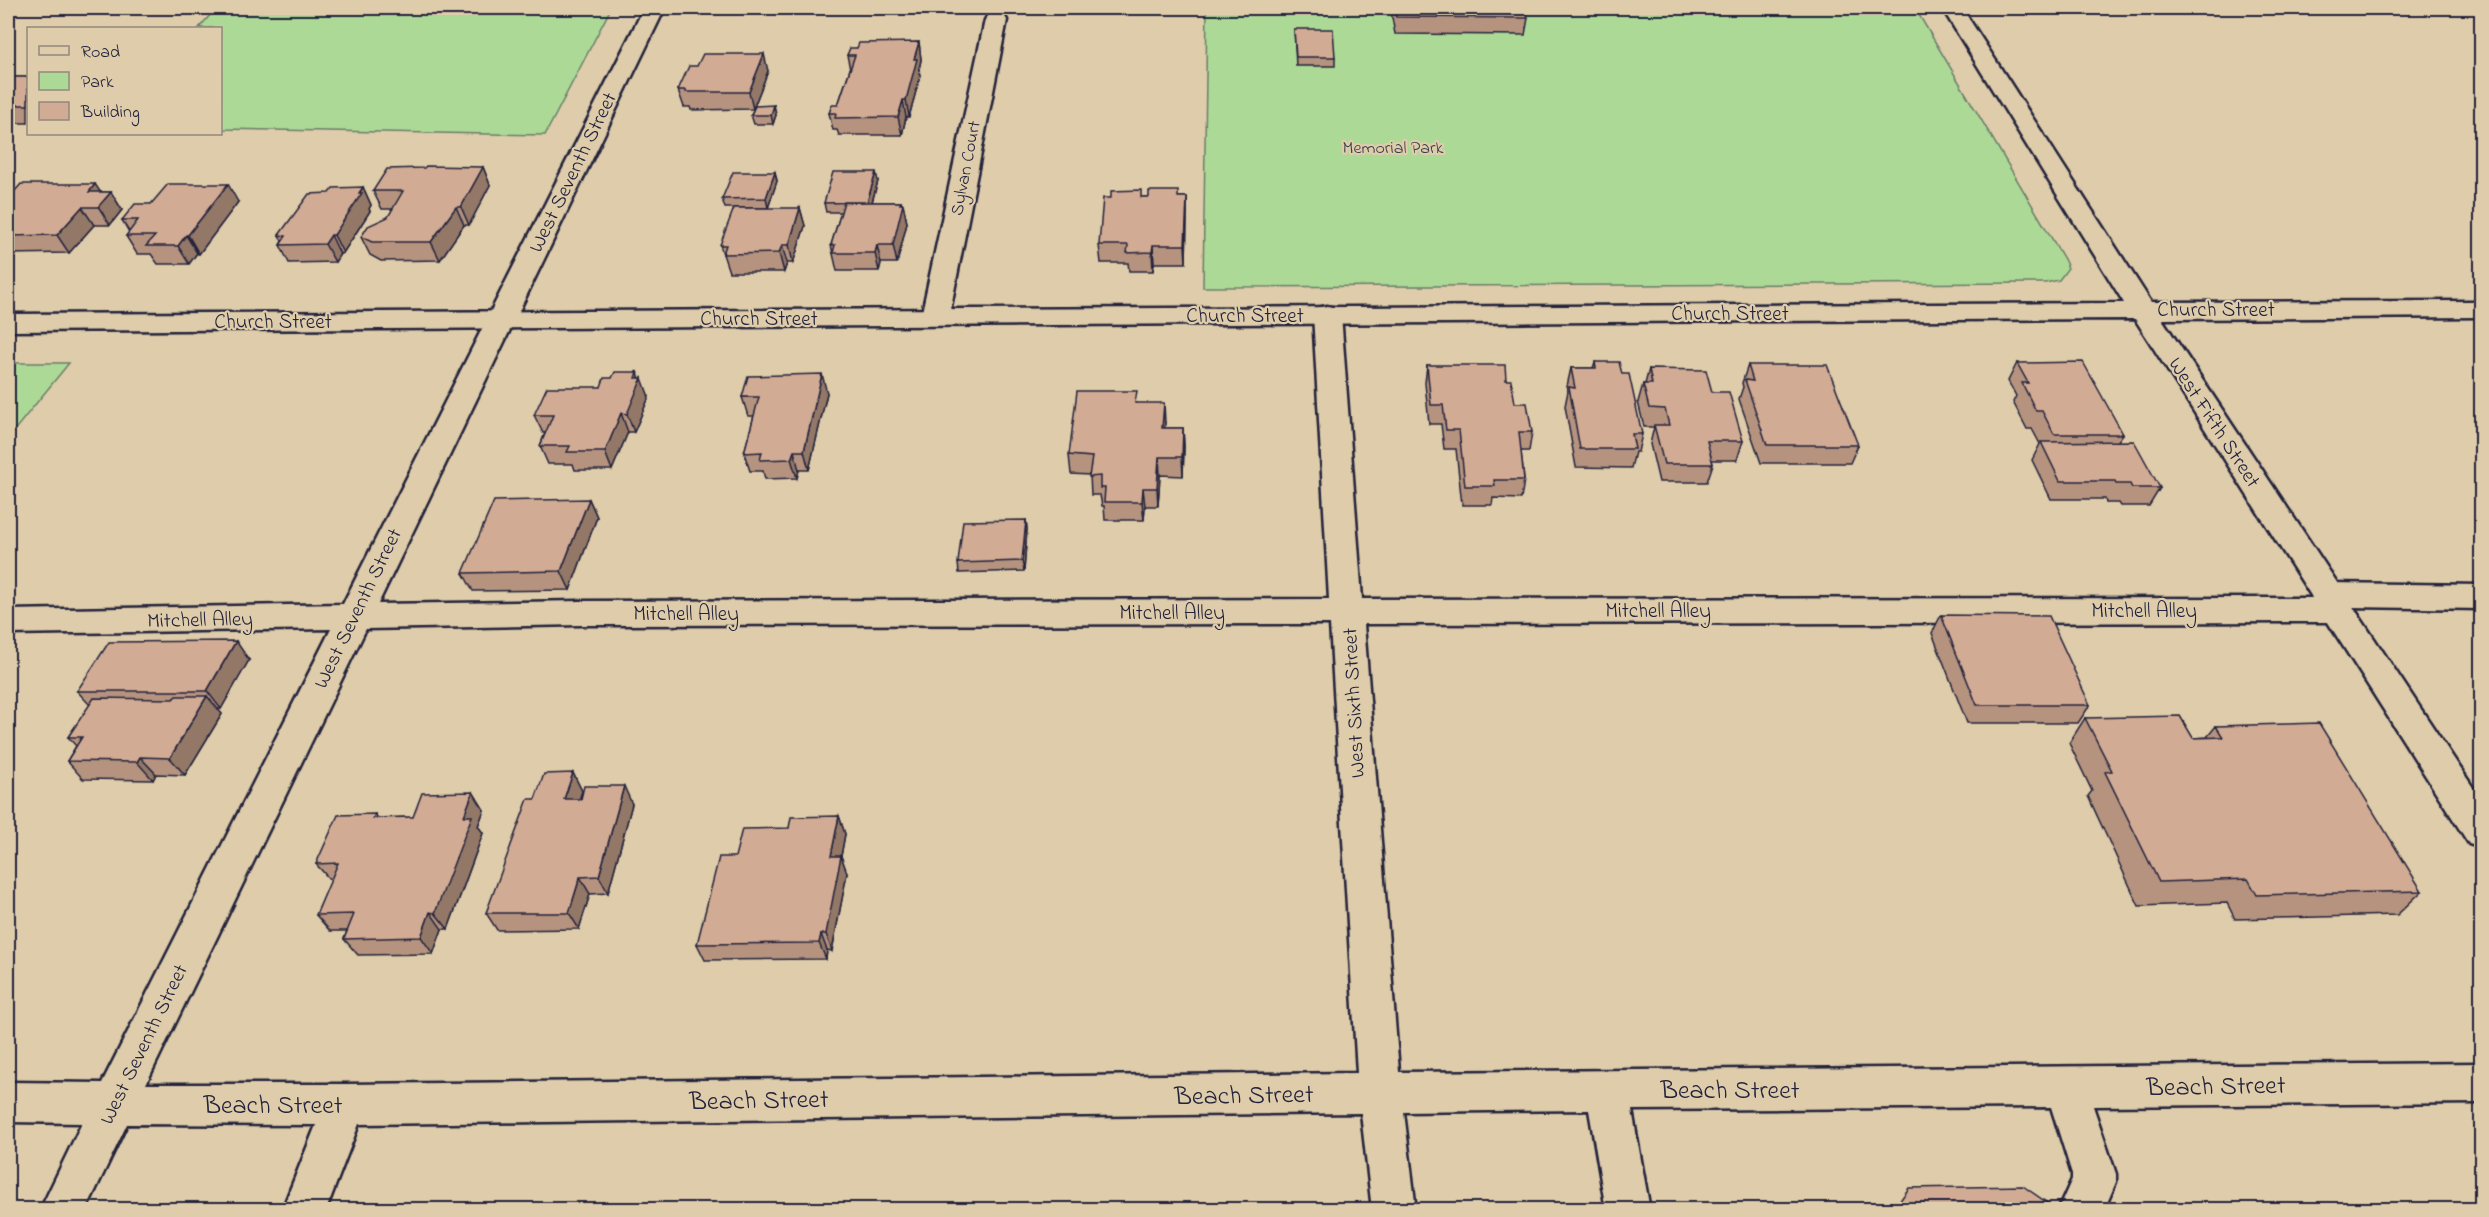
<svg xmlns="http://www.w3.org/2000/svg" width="2489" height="1217" font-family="'Indie Flower',sans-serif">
<rect width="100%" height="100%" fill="#deccaa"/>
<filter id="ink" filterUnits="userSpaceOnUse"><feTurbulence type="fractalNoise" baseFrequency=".0167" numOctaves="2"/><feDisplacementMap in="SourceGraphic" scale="12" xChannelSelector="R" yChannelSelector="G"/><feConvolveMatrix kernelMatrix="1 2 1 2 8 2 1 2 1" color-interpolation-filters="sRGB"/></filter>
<g filter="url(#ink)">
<path fill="#add997" stroke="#687e69" stroke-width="1.5" d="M216,8H611L545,135L221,129L220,28H199Z
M1207,8H1915L2064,259L2068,268L2059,280L2045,283L1203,287Z
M8,363H69L8,438Z"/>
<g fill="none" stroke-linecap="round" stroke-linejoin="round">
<g stroke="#22223b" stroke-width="5">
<path id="minor" d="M644,8H665L378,604L581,601L1329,599L1313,314L1317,308L1327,306L1337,308L1341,314L1362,599L2312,598L2311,595L2315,586L2327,583L2482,585V609L2351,607L2353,610L2348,619L2336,622L1364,624L1399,1072L2482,1063V1103L2093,1106L2116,1174V1182L2104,1210H2058L2072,1179V1174L2051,1107L1632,1110L1650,1210H1606L1589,1110L1404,1112L1416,1210H1372L1361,1113L359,1124L326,1210H282L316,1125L127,1124L86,1210H40L82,1123L8,1122V1082L102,1083L331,629L8,634V610L343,604ZM1330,624L1357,1073L345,1084H146L366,629L581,625Z
M996,13L1004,15L1007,20L949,317L945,323L935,325L925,323L921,317L985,20L988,15Z"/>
</g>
<g stroke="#22223b" stroke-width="5">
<path id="major" d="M1942,8H1962L2151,302L2482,301V317L2162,319L2482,801V848L2469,844L2135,319L8,331V314L2124,303Z"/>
</g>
<use href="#minor" fill="#deccaa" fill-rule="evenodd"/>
<use href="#major" fill="#deccaa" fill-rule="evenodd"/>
</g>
<path fill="#b5937f" stroke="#22223b" stroke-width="1.5" d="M76,8H117L116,9H107L105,12H78Z
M1392,8H1525L1528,18L1525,35L1395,34L1391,12Z
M1294,29L1335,57V66H1296Z
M919,42L921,60L919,69L920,76L909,117H906L902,135H839L837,130H833L829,113L838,105L850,69L847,55L857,48Z
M768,71L753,109L691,110L690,107H684L678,90Z
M8,77H28V123H8Z
M774,105L776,115L773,124H754L751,115Z
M483,167L490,185L469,225H464L440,260L381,261L370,255L361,237L388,217L393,209H382L373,191Z
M775,172L777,181L768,208H725L722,199Z
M878,181L872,202H901L902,204H903L907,223L897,263H881L879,271H837L831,245L841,212H826L824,203Z
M71,185L100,192H111L122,210L110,225H94L69,253L8,254V199Z
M363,187L371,205L369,209L370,211L343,253L340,254L335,262L289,263L280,245L282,241L279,235Z
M1141,197H1187V215L1186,263H1154L1153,271H1129L1128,263H1101L1099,245Z
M238,202L199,254L197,253L189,264H158L151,254H137L126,236L129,232L122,220L151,204Z
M800,208L805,226L793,263H787L784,272H729L720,245Z
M1595,362L1622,374L1642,434L1638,452H1635L1631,468L1576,467L1565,406L1568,391L1567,386L1571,368H1593Z
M2017,363L2123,434L2118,441L2160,488L2149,506H2121L2119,503H2106L2105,499H2051L2032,460L2040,444L2032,429H2027L2013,402L2016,396L2008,381Z
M1427,365L1506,380L1515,403L1532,432L1529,451H1521L1524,480L1521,499L1493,498L1492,505H1462L1456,449H1444L1441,424H1429L1425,383Z
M1748,365L1858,445L1850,463H1761L1739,399L1743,387L1742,383Z
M1649,369L1712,392L1743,441L1737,460H1712L1713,464L1707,482H1659L1650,444L1654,427H1644L1638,402L1643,384H1645Z
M637,372L649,397L634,432H628L612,470H575L573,464H548L540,446L545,433H543L534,415L601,387L612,378Z
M827,393L809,470H799L797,478L765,479L763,471H750L744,453L754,416H748L742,397Z
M1137,403L1165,422L1164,428H1183L1184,447L1183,476L1160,475L1158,506H1145L1144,520H1105L1104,506H1102L1100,495H1091L1090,475L1071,474L1069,455Z
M589,499L597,517L570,590L473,591L463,573Z
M1026,520L1027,529L1024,571L959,573L958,563Z
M1941,615L2090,705L2078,723H1967L1932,633Z
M2481,637V645L2478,640Z
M249,660L221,709H217L222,714L185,775L156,774L153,780L83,779L67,761L76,746L68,737L90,705L77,691Z
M2085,718L2193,738L2207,737L2216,726L2422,891L2397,915L2235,919L2227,903L2139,906L2088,796L2092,791L2069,743Z
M573,773L582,791L580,799L632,804L608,893L590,894L579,929L497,930L486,913L535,799Z
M473,792L484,810L478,826L483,833L448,929H442L433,954L358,955L344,939L347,931H330L316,915L331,881L316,864L375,814L378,818L413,817Z
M839,816L845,834L841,856L847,873L832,951L827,950L826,959L705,960L697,944L735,857L789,828Z"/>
<path fill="#937868" stroke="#22223b" stroke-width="1.5" d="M102,8H106L107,9L105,12Z
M919,42L921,60L919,69L920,76L909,117L906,100L914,59Z
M764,54L768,71L753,109L749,92Z
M903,100L906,117L902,135L898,117Z
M774,105L776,115L773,124L771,115Z
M483,167L490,185L469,225L461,207Z
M775,172L777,181L768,208L766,198Z
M876,172L878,181L869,212L867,203Z
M95,184L105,199L111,192L122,210L110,225L89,192Z
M228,184L238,202L199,254L188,235Z
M363,187L371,205L369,209L370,211L343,253L334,235Z
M1187,197V215L1186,263L1185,245Z
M901,202L902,208L903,204L907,223L897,263L893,245Z
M82,207L94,225L69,253L57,235Z
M456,207L464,225L440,260L431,242Z
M800,208L805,226L793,263L789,245Z
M186,235L197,253L189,264L178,246Z
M331,235L340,254L335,262L325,244Z
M782,245L787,263L784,272L779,253Z
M877,245L881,263L879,271L875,253Z
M1153,245L1154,263L1153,271L1152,252Z
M637,372L641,381L642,378L649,397L634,432L627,414L635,378Z
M822,374L827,393L809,470L804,451Z
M1164,403L1165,422L1163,446L1162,428Z
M621,413L628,432L612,470L605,452Z
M1183,428L1184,447L1183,476L1182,457Z
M794,451L799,470L797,478L791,459Z
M1159,457L1160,475L1158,506L1157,488Z
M1143,488L1145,506L1144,520L1142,502Z
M589,499L597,517L570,590L561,571Z
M1026,520L1027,529L1024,571L1022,561Z
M236,641L249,660L221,709L207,691Z
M207,696L222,714L185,775L170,758Z
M140,757L156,774L153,780L137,762Z
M573,773L582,791L574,816L564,799Z
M624,786L632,804L608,893L599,876Z
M473,792L484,810L478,826L483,833L448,929L435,913L464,816Z
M839,816L845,834L841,856L847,873L832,951L826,934L831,856Z
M580,877L590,894L579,929L569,913Z
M430,912L442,929L433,954L421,937Z
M821,934L827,950L826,959L819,943Z"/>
<path fill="#d2ab94" stroke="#22223b" stroke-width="1.5" d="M1394,8H1525L1528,18L1396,17Z
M1294,29H1333L1335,57H1296Z
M919,42L914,59H917L906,100H903L898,117L835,118L836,113H829L832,105H838L855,55H847L850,48H857L859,43Z
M703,54H764L749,92H686V90H678L689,66H697Z
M8,77H28V105H8Z
M774,105L771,115H751L755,106Z
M426,166L483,167L461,207H456L431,242H372L361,237L368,226L388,217L403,191H373L387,169L424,168Z
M733,172H775L766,198L722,199Z
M833,172H876L867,202L824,203Z
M21,184H95L89,192H111L98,207H82L57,235L8,236V199Z
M168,184H228L188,235H186L178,246H146L155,236H126L138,220H122L135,204H151Z
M363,187L359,193H362L334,235H331L325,244L280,245L286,236L279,235L309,194L329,193L333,188Z
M1141,190V197H1149V191H1178V197H1187L1185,245H1153L1152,252L1127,253L1128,245H1099L1103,198H1111V191Z
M844,202H901L900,204H903L893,245H877L875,253H833L835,245H831Z
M734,208H800L789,245H782L779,253L723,254L726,245H720Z
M1595,362H1619L1622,374H1629L1642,434H1632L1635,449H1580L1569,387L1575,388L1571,368H1596Z
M2083,362L2123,434H2054L2042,411H2036L2022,383H2028L2017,363Z
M1427,365H1505L1506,380H1511L1515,403H1527L1532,432H1519L1524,480H1494L1495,486H1465L1459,430H1446L1443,405H1431Z
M1748,365H1827L1858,445H1767L1745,380L1753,381Z
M1649,369L1706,370L1712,392H1729L1743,441H1707L1713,464H1664L1654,425H1669L1665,409L1649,408L1643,384H1652Z
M615,372H637L635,378H642L627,414L621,413L605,452H567L570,446H540L553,415H534L547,387H601L604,378H612Z
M822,374L804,451H794L791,459L760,460L762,452L744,453L759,397H742L748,376Z
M1077,391H1137L1135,403H1164L1162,428H1183L1182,457H1159L1157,488H1143L1142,502H1104L1105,488H1100V476L1089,477L1092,457L1069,455Z
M2134,441L2160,488H2132L2130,484H2116L2115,481H2060L2041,442Z
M589,499L561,571L463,573L494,501Z
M1026,520L1022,561L958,563L963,521Z
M1941,615L2049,616L2090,705H1977Z
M236,641L207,691H77L109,642Z
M176,696H207L170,758L140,757L137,762L67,761L82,737H68L94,698L173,699Z
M2180,716L2193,738L2223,737L2216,726L2319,723L2422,891L2257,895L2248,879L2159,882L2105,772L2112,771L2085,718Z
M573,773L564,799H581L584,786H624L599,876L580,877L569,913H486L528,799H535L544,774Z
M473,792L464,816H472L435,913L430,912L421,937L344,939L354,914L316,915L338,863L316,864L338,815L375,814L373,818L413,817L422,793Z
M839,816L831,856H841L826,934H821L819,943L697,944L719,857H735L742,829L789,828L791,817Z
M2023,1186L2056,1209H1894L1909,1188Z"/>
</g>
<g text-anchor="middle" stroke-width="4.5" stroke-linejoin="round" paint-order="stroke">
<g font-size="18" fill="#373d49" stroke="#deccaa">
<text x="1393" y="153">Memorial Park</text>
</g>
<g font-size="18" fill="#22223b" stroke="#deccaa">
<text transform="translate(965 168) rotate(-79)" y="6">Sylvan Court</text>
</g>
<g font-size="21" fill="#22223b" stroke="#deccaa">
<text transform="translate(572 172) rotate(-64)" y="7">West Seventh Street</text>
<text x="2216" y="316">Church Street</text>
<text x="1730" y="320">Church Street</text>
<text x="1245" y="322">Church Street</text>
<text x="759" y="325">Church Street</text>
<text x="273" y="328">Church Street</text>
<text transform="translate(2215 422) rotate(57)" y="7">West Fifth Street</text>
<text transform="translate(357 608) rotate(-64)" y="7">West Seventh Street</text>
<text x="1658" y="617">Mitchell Alley</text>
<text x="2144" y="617">Mitchell Alley</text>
<text x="1172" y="619">Mitchell Alley</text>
<text x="686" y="620">Mitchell Alley</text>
<text transform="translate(200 619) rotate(-1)" y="7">Mitchell Alley</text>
<text transform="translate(1353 703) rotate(-93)" y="7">West Sixth Street</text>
<text transform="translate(143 1044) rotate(-64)" y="7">West Seventh Street</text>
</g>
<g font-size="26" fill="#22223b" stroke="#deccaa">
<text transform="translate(2216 1085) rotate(-1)" y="9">Beach Street</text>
<text x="1730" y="1098">Beach Street</text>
<text transform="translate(1244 1094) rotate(-1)" y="9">Beach Street</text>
<text transform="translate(759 1099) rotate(-1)" y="9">Beach Street</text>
<text x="273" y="1113">Beach Street</text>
</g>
</g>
<rect width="2489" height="1217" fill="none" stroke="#deccaa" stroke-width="30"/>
<rect x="15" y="15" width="2459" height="1187" fill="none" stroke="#22223b" stroke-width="2" filter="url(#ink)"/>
<rect x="27" y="27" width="195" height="108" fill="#deccaa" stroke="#93887e" stroke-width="1.5"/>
<rect x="39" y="46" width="30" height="9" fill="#deccaa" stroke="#93887e" stroke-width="1.5"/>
<text x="81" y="57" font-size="18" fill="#22223b">Road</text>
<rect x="39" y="72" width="30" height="18" fill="#add997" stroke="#93887e" stroke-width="1.5"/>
<text x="81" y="87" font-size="18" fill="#22223b">Park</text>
<rect x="39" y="102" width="30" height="18" fill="#d2ab94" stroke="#93887e" stroke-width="1.5"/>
<text x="81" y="117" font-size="18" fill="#22223b">Building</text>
</svg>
